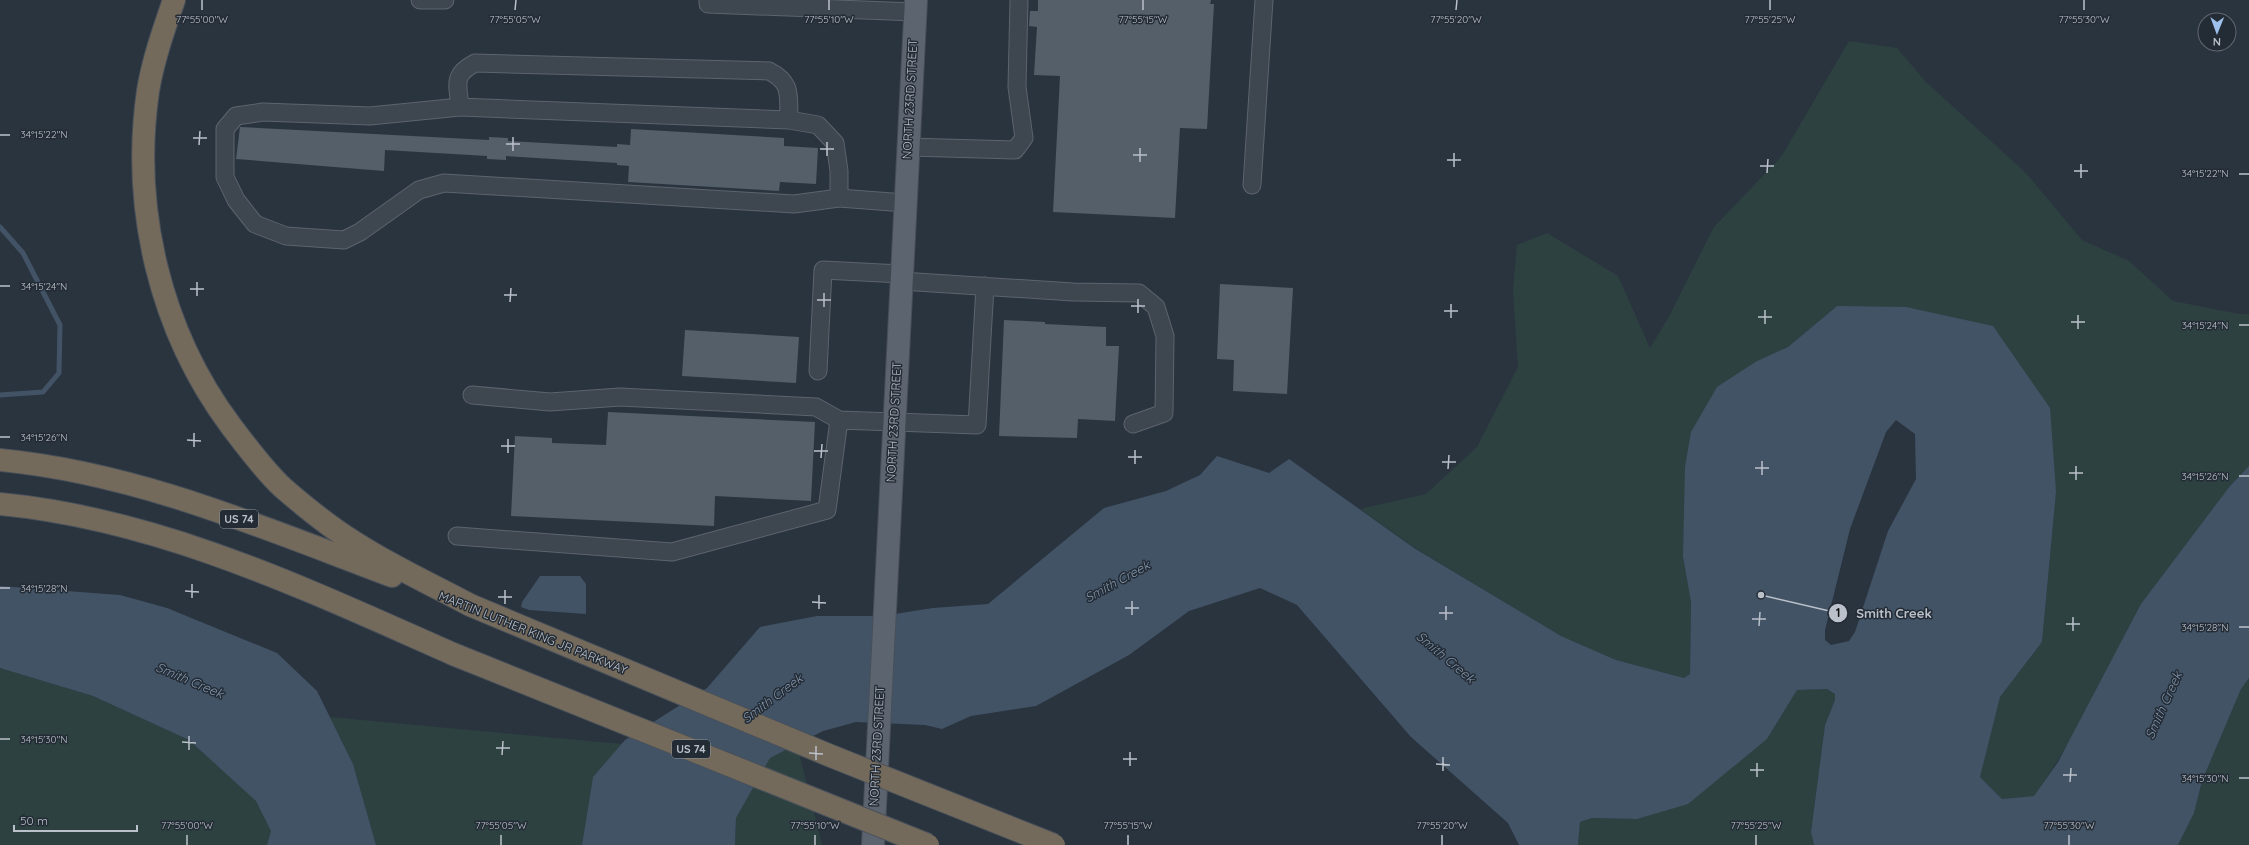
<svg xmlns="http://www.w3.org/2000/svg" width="2249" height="845" font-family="Quicksand,sans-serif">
<rect width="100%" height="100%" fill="#2a343f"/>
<path fill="#2d4141" d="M1849,41L1897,48L1926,82L2026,173L2082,240L2129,261L2173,301L2239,314H2249V466L2230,486L2035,796L2002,799L1980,777L2000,697L2042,642L2056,492L1837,306L1788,347L1757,361L1683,557L1691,602L1690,674L1684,678L1616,660L1561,636L1415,548L1360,509L1426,494L1477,447L1518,367L1513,290L1517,245L1547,233L1618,276L1650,348L1671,313L1714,227L1781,157Z
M0,668L93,696L189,740L257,801L271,831L267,845H0Z
M2249,678V845H2178L2194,813L2202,781L2241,689Z
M1827,689L1835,694V700L1825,725L1811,832L1814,845H1578L1580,822L1592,818L1637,819L1767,739L1797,690Z
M330,717L622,744L593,777L582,845H376L353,764Z
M797,745L822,845H735L736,818L770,757Z"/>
<path fill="#425366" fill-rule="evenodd" d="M1837,306L1906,307L1993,326L2050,408L2056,492L2042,642L2000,697L1980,777L2002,799L2034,796L2058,762L2141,604L2230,486L2249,466V678L2241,689L2202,781L2194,813L2178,845H1814L1811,832L1825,725L1835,700V694L1827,689L1797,690L1767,739L1688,804L1637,819L1592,818L1580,822L1578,845H1519L1508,823L1411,737L1297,605L1260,588L1189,611L1129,655L1036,706L971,716L942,729L925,725L856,722L823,731L770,758L736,818L735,845H582L593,777L625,740L707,688L760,627L817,616H882L933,608L988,604L1104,508L1166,491L1200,475L1217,456L1269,473L1289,459L1414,548L1561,636L1616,660L1684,678L1690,674L1691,602L1683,557L1685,467L1691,432L1717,387L1757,361L1788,347ZM1896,420L1915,434L1916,479L1888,531L1855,632L1849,641L1831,645L1825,640V630L1850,529L1886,432Z
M540,576H580L586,584V614L529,610L521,607L522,602Z
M0,586L120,595L167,608L277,653L317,691L353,764L376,845H267L271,831L256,801L189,740L93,696L0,668Z"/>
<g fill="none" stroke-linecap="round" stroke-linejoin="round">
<path stroke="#425366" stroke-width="5" d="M0,227L23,253L60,325L59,373L43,392L0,395"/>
</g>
<path fill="#545f6a" d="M1038,0H1211L1210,4H1214L1207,129L1180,128L1175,218L1053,212L1060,76L1034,75L1037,27L1029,26L1030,11H1038Z
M240,127L489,140V137L508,138V141L617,147V144L630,145L631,129L784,138V146L818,148L816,184L780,182L779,191L628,182L629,166L617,165V163L506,156V160L487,159V156L385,150L384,171L236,159Z
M1220,284L1293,288L1287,394L1233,391L1234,360L1217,359Z
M1004,320L1045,322V324L1106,327V346H1119L1115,421L1078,419L1077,438L999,436Z
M685,330L799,337L796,383L682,376Z
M608,412L815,422L811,501L715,496L714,526L511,516L515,436L552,438V443L606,445Z"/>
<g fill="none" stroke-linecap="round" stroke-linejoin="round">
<g stroke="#5c646d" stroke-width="19">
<path id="minor" d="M420,0H445
M708,0V4L915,12
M460,107C458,84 452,75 475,63L769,71C793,83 788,96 789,120
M908,147L1015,150L1024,138L1017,87L1019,0
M1252,185L1264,0
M839,198V171L835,143L818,125L789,120L460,107L370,116L263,112L236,116L225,129V177L236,200L255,224L286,236L344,240L360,232L419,190L444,183L794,204L839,198L905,203
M901,281L1073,292L1139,293L1156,307L1165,336L1164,413L1133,424
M818,371L823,270L901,274
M472,395L550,402L620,397L816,407L839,420
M457,536L672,552L827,510L839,420L977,425L985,286"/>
</g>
<g stroke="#484f59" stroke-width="24">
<path id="major" d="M873,845L916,0"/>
</g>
<g stroke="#49515a" stroke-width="24">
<path id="highway" d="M174,0C164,29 153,60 148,91C131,208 160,331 231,426C247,447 263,469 282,487C305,507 328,526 354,542C391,566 431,584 470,605
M0,460C137,473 264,528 392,576
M0,504C160,519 308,590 453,654"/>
</g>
<use href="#minor" stroke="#3e4650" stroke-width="17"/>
<use href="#major" stroke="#5c656f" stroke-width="22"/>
<use href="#highway" stroke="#746a5c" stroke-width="22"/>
<g stroke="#49515a" stroke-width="24" stroke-linecap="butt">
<path id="highway-bridge" d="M470,605L831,756L1054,845
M453,654L928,845"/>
</g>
<use href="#highway-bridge" stroke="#746a5c" stroke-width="22"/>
</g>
<path fill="none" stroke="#bbc1ca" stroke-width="1.5" d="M202,10V0M515,10L516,0M829,10V0M1143,10V0M1456,10L1457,0M1770,10V0M2084,10V0M0,135H10M193,138H207M506,144H520M199,145L200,131M820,149H834M513,151V137M1133,155H1147M827,156V142M1447,160H1461M1140,162V148M1760,166H1774M1454,167V153M2074,171H2088M1767,173L1768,159M2239,174H2249M2081,178V164M0,286H10M190,289H204M504,295H517M197,296V282M817,300H831M510,302L511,288M1131,306H1145M824,307V293M1444,311H1458M1138,313V299M1758,317H1772M1451,318V304M2071,322H2085M1765,324V310M2239,325H2249M2078,329V315M0,437H10M187,440L201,441M501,446H515M194,447V433M814,451H828M508,453V439M1128,457H1142M821,458L822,444M1442,462H1456M1135,464V450M1755,468H1769M1448,469L1449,455M2069,473H2083M1762,475V461M2239,476H2249M2076,480V466M0,588H10M185,591L199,592M498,597H512M192,598V584M812,602L826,603M505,604V590M1125,608H1139M819,609V595M1439,613H1453M1132,615V601M1752,619H1766M1446,620V606M2066,624H2080M1759,626L1760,612M2239,627H2249M2073,631V617M0,739H10M182,742L196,743M496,748H510M189,750V736M809,753L823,754M502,755L503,741M1123,759H1137M816,760V746M1436,764L1450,765M1130,766V752M1750,770H1764M1443,771V757M2063,775H2077M1757,777V763M2239,778H2249M2070,782L2071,768M187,845V835M501,845V835M815,845V835M1128,845V835M1442,845V835M1756,845V835M2069,845V835"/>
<g text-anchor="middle" stroke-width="3" stroke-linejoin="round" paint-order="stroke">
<g fill="#232b35" stroke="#8d949d" stroke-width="1">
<rect x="220" y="510" width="38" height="18" rx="3"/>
<rect x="672" y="740" width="38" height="18" rx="3"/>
</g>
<g font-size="11" font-weight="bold" fill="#bbc1ca">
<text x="239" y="523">US 74</text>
<text x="691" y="753">US 74</text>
</g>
<g font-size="12" fill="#bbc1ca" stroke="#232b35">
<text transform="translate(910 99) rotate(-87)" y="4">NORTH 23RD STREET</text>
<text transform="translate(894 422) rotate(-87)" y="4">NORTH 23RD STREET</text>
<text transform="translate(533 633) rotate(22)" y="4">MARTIN LUTHER KING JR PARKWAY</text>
<text transform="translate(877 746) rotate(-87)" y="4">NORTH 23RD STREET</text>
</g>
<g font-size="13" font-style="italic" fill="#8094a9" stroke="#232b35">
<text transform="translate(1117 581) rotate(-29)" y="5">Smith Creek</text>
<text transform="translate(1446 657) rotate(40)" y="5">Smith Creek</text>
<text transform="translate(190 680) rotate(23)" y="5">Smith Creek</text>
<text transform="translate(772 698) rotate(-37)" y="5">Smith Creek</text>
<text transform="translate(2163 705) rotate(-66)" y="5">Smith Creek</text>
</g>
</g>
<g font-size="10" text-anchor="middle" fill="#bbc1ca" stroke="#232b35" stroke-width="3" stroke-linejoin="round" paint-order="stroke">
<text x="202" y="23">77°55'00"W</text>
<text x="515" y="23">77°55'05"W</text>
<text x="829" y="23">77°55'10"W</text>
<text x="1143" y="23">77°55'15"W</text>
<text x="1456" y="23">77°55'20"W</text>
<text x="1770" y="23">77°55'25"W</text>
<text x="2084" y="23">77°55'30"W</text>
<text x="44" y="138">34°15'22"N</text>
<text x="2205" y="177">34°15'22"N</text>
<text x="44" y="290">34°15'24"N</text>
<text x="2205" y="329">34°15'24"N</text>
<text x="44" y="441">34°15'26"N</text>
<text x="2205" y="480">34°15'26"N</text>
<text x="44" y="592">34°15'28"N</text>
<text x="2205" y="631">34°15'28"N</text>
<text x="44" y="743">34°15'30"N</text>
<text x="2205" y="782">34°15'30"N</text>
<text x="187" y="829">77°55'00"W</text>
<text x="501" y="829">77°55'05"W</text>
<text x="815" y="829">77°55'10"W</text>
<text x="1128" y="829">77°55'15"W</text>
<text x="1442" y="829">77°55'20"W</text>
<text x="1756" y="829">77°55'25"W</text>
<text x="2069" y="829">77°55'30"W</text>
</g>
<path fill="none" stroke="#bbc1ca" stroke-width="1.5" d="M1761 595L1838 613"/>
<g fill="#bbc1ca" stroke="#232b35" stroke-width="1.5">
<circle cx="1761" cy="595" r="4"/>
<circle cx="1838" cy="613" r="10"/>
</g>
<g font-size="12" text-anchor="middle" font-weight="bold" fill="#111">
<text x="1838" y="617">1</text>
</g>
<g font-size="13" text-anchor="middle" font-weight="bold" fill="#bbc1ca" stroke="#232b35" stroke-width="3" stroke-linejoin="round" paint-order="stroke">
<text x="1894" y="618">Smith Creek</text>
</g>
<g transform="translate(2217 32) rotate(181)"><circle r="19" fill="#232b35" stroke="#606771"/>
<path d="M0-3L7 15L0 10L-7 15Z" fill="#9ec0ec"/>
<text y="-6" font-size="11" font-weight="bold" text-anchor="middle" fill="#bbc1ca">N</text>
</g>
<path d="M14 825v6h123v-6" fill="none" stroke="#bbc1ca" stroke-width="2"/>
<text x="20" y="825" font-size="12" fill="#bbc1ca" stroke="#232b35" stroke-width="3" paint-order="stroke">50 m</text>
</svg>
